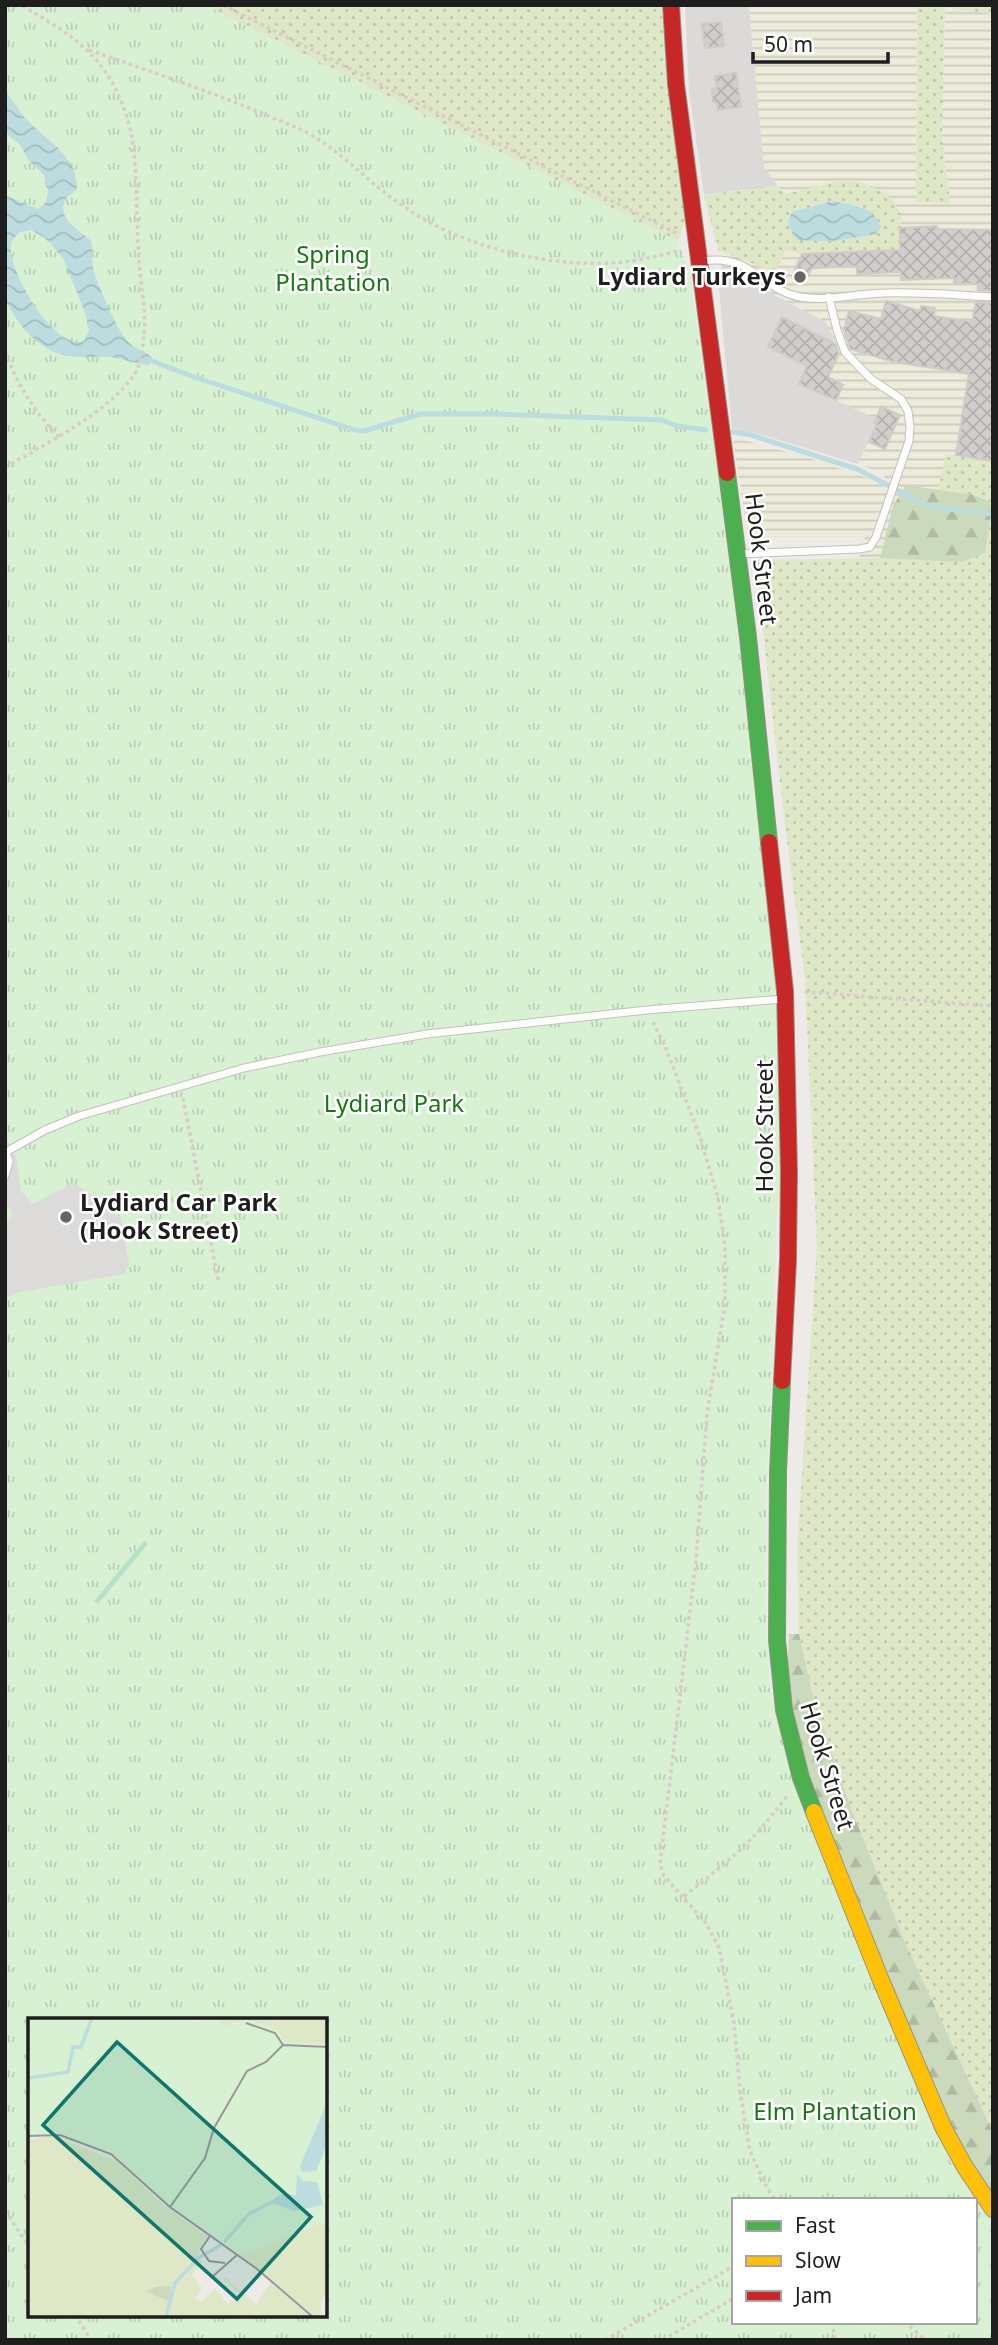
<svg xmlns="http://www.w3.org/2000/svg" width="998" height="2345" font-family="'Noto Sans',sans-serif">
<defs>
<pattern id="farmland-rules" width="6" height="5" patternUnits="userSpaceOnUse" patternTransform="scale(1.75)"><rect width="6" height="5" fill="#edebda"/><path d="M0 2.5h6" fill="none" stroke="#cbc9bb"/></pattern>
<pattern id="grass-dots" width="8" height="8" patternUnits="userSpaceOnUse" patternTransform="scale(1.75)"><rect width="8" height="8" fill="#dee8c7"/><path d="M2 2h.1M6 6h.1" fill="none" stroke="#bec7aa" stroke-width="1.8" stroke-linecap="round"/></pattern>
<pattern id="forest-firs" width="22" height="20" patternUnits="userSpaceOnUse" patternTransform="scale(1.75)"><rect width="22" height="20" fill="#cbdabd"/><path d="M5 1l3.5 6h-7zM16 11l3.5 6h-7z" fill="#aebba2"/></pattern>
<pattern id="park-tufts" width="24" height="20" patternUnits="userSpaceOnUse" patternTransform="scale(1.75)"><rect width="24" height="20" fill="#d8f1d3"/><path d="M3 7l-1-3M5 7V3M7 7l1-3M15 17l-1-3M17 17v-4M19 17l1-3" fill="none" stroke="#b9ceb5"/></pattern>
<pattern id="water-waves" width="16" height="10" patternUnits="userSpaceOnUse" patternTransform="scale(1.75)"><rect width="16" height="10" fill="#bcdcdf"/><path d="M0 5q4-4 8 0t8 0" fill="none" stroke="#a1bcbf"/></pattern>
<pattern id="building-cross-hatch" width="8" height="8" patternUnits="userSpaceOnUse" patternTransform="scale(1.75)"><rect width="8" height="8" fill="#d1cecc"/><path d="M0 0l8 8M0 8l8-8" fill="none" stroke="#b3b0af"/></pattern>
</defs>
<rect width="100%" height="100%" fill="#edeae7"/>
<path fill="#dcdad8" d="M685,5H749L764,167L778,186L704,195L689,91Z
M722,268L826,322L839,345L840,353L876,418L877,424L858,464L756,433L732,429L719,289Z"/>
<path fill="url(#farmland-rules)" d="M749,5H917L916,202L950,203L942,135L945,6L993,14V553L859,558L865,537H752L747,531L733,437L809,458L882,483L885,474L858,464L877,425L874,423L875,418L799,384L828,378L840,354L836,351L838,345L826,322L722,268L704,195L777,185L764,167Z"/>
<path fill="url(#grass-dots)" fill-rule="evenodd" d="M205,5H661L685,221L678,241Z
M917,5H993V14L945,7L942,135L950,203L916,202Z
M844,180C864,182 892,190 899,211C903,222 900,239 900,250L802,254L786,250L775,272L719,250L704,195L778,186L785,194ZM832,201L863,208L874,214L834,241L798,240Z
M946,454L993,461V2132L905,1942L849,1803L813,1697L799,1634L797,1550L817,1248L811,1115L805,979L784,817L755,560L886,558L973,495L938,490Z"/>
<path fill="url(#forest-firs)" d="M906,485L973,495L993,503L985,553L961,562L880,558L893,506Z
M789,1634H799L813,1697L849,1803L905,1942L993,2132V2201L971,2172L818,1821L787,1686Z"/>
<path fill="url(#park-tufts)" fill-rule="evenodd" d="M5,5H205L678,241L689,269L726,536L767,860L784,1113L776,1230L773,1361L767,1470L765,1596L770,1691L781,1735L993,2219V2340H5ZM30,2020H326V2315H30ZM734,2200H975V2322H734Z"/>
<path fill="#b4e2c8" d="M144,1541L148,1544L98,1604L94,1601Z"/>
<path fill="#dddbda" d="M5,1136L16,1157L21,1191L33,1204L73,1183L99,1199L121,1218L129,1264L124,1274L21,1292L5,1298V1224L12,1216L10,1209L5,1204Z"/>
<path fill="url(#water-waves)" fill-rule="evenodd" d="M5,92C14,99 18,111 26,119C46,140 78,156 77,189C73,193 67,196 65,201C56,219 81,231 91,241C94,250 91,258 93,268C96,282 119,334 129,343C136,349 146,351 152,358V362L149,365C136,364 124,359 111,357C97,356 82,358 68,356C38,351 17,324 5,299V195L38,209L46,202L48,191L44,175L28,160L21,146L5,132ZM31,230L45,238L63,258L86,315L89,330L84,341C55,352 7,270 11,245C12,239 16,236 20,232Z
M832,201C851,205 875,206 881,227L876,234L834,241L798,240L793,235L788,221L792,212Z"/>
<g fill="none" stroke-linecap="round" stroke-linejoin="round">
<path stroke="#bcdcdf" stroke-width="5" d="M147,359L194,377L355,430L364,431L420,414H496L662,420L677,426L706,430
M733,432L751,435L857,469L926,505L955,510L993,514"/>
</g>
<path fill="url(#building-cross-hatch)" stroke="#d0cbc8" stroke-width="2" d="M721,22L724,46L705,48L702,24Z
M736,73L741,107L718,110L716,102H713L712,89L717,88L715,76Z
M937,226L938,229L993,230V291L978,290V284H954V278L901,280V272L857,274V266L812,268L808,276L792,277L802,254L900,250V228Z
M886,301L920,311L921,306L935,308L934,316L972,322L976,302L993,303V461L956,455L969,374L890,361L850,349L844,330L849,311L881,319Z
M782,317L835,344L839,354L828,377L843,385L836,400L799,384L807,366L768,347Z
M881,407L900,415L885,449L869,442L877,424L874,423Z"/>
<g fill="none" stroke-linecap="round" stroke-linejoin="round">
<g stroke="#c2c1bf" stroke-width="9">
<path id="lane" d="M703,261C752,253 761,290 800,297C828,302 858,293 886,293C921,292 957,295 993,297
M738,554L859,549L870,547L876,537L909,441L910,427L908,411L901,399L871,379L845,352L837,330L829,297
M6,1152L45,1130L79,1116L244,1068L320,1052L427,1034L647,1010L783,999
M5,1176L9,1161L5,1150"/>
</g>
<g stroke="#969480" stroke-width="18">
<path id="fast" d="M727,473L748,637L769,842
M782,1381L778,1472L777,1640L784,1710L801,1778L814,1812"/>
</g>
<g stroke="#969480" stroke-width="18">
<path id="slow" d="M814,1812L880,1978L944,2129L965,2167L993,2209"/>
</g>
<g stroke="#969480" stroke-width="18">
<path id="jam" d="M671,5L676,84L727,473
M769,842L785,991L789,1172L788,1260L782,1381"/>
</g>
<path stroke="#dacbcb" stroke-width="3.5" stroke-dasharray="3.5 3.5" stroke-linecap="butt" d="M223,5L676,233
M89,50C146,70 203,89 259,112C275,119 292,125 308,133C342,152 368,182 400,204C461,248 557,271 632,261C648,259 663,254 679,251
M5,352C18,385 34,412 59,437
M5,467C42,447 111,410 134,375C141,365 143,346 144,334C147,310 140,284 139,260C136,219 138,178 132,138C129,121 123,103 115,88C94,46 59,28 21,5
M805,992L993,1006
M653,1022L665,1046L700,1137L718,1198L725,1246V1304L707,1414L696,1560L660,1865L664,1876L706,1923L719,1948L734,2023L740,2090L750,2151L765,2184L775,2200
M183,1098L219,1284
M684,1896C727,1863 754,1841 787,1796
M5,2211L30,2248
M75,2315L91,2340
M832,2322L835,2340
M904,2322L926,2340
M605,2340L734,2266
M663,2340L734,2298"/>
<use href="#lane" stroke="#fcfcfb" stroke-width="7"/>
<use href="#fast" stroke="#4caf50" stroke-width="16"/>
<use href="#slow" stroke="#ffc107" stroke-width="16"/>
<use href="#jam" stroke="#c62828" stroke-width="16"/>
</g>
<g fill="#666564" stroke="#fff" stroke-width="2.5">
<circle cx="800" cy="277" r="7"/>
<circle cx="66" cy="1217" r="7"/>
</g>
<g text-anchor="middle" stroke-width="5" stroke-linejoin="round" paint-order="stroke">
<g font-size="24" fill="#157910" stroke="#fff">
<text x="333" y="263">Spring<tspan x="333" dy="28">Plantation</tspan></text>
<text x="394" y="1112">Lydiard Park</text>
<text x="835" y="2120">Elm Plantation</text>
</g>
<g font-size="24" font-weight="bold" fill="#1e1e1e" stroke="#fff" text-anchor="end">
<text x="786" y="285">Lydiard Turkeys</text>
<text x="80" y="1211" text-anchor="start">Lydiard Car Park<tspan x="80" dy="28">(Hook Street)</tspan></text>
</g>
<g font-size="24" fill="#1e1e1e" stroke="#fff">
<text transform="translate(761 559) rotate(83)" y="8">Hook Street</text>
<text transform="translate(765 1126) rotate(-90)" y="8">Hook Street</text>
<text transform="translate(827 1766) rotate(73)" y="8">Hook Street</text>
</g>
</g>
<g transform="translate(28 2018)">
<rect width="299" height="299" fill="#edeae7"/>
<path d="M189,0H248L250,6L251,0H299V26L257,24L246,9H194ZM24,118L89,143L131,183L180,219L171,230L170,242L175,243L164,257L174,270L167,281L173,284L187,271L200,286L212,276L195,262L198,259L228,286L243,265L283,299H0V122ZM298,203L299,275L293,283V296L287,299L213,237Z" fill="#dee8c7"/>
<path d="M143,268L142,284L118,273L128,269Z" fill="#cbdabd"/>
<path d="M0,0H155L169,5L174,0H189L195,9L216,1L246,9L257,24L299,26V208L297,204L213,237L133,181L86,137L37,118L0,117Z" fill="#d8f1d3"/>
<path d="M299,85L297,131L288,153L274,154L272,148ZM269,156L275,163L289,164L295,187L265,193L242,184L251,177H268Z" fill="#bcdcdf"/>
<path fill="none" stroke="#bcdcdf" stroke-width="3.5" d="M0,60L40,54L45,29H53L64,0M196,224L221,196L244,184M138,299L147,265L170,240L193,227"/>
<path fill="none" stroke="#9a9897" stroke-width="2" d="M218,5L247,15L255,27M0,118L32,117L83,136L142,189L229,251L285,299M142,189L177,140L186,110L219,53L238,44L255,27L300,29M182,218L173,231L181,243L197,245M184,259L209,237"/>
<path fill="#0f766e" fill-opacity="0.15" stroke="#0f766e" stroke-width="3.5" d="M89,24L283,199L209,281L15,107Z"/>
<rect width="299" height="299" fill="none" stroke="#1e1e1e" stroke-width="3.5"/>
</g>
<rect width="998" height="2345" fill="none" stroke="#1e1e1e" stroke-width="14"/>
<rect x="732" y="2198" width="245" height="126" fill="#ffffff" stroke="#a5a5a5" stroke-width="2"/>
<rect x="746" y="2221" width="35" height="10" fill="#4caf50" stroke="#a5a5a5" stroke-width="2"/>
<text x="795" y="2233" font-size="21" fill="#1e1e1e">Fast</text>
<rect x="746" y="2256" width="35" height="10" fill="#ffc107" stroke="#a5a5a5" stroke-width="2"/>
<text x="795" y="2268" font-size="21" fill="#1e1e1e">Slow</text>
<rect x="746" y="2291" width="35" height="10" fill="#c62828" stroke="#a5a5a5" stroke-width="2"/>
<text x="795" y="2303" font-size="21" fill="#1e1e1e">Jam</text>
<path d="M753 52v10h135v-10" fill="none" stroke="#1e1e1e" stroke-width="3.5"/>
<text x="764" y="52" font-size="21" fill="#1e1e1e" stroke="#ffffff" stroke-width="5" paint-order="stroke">50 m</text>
</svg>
